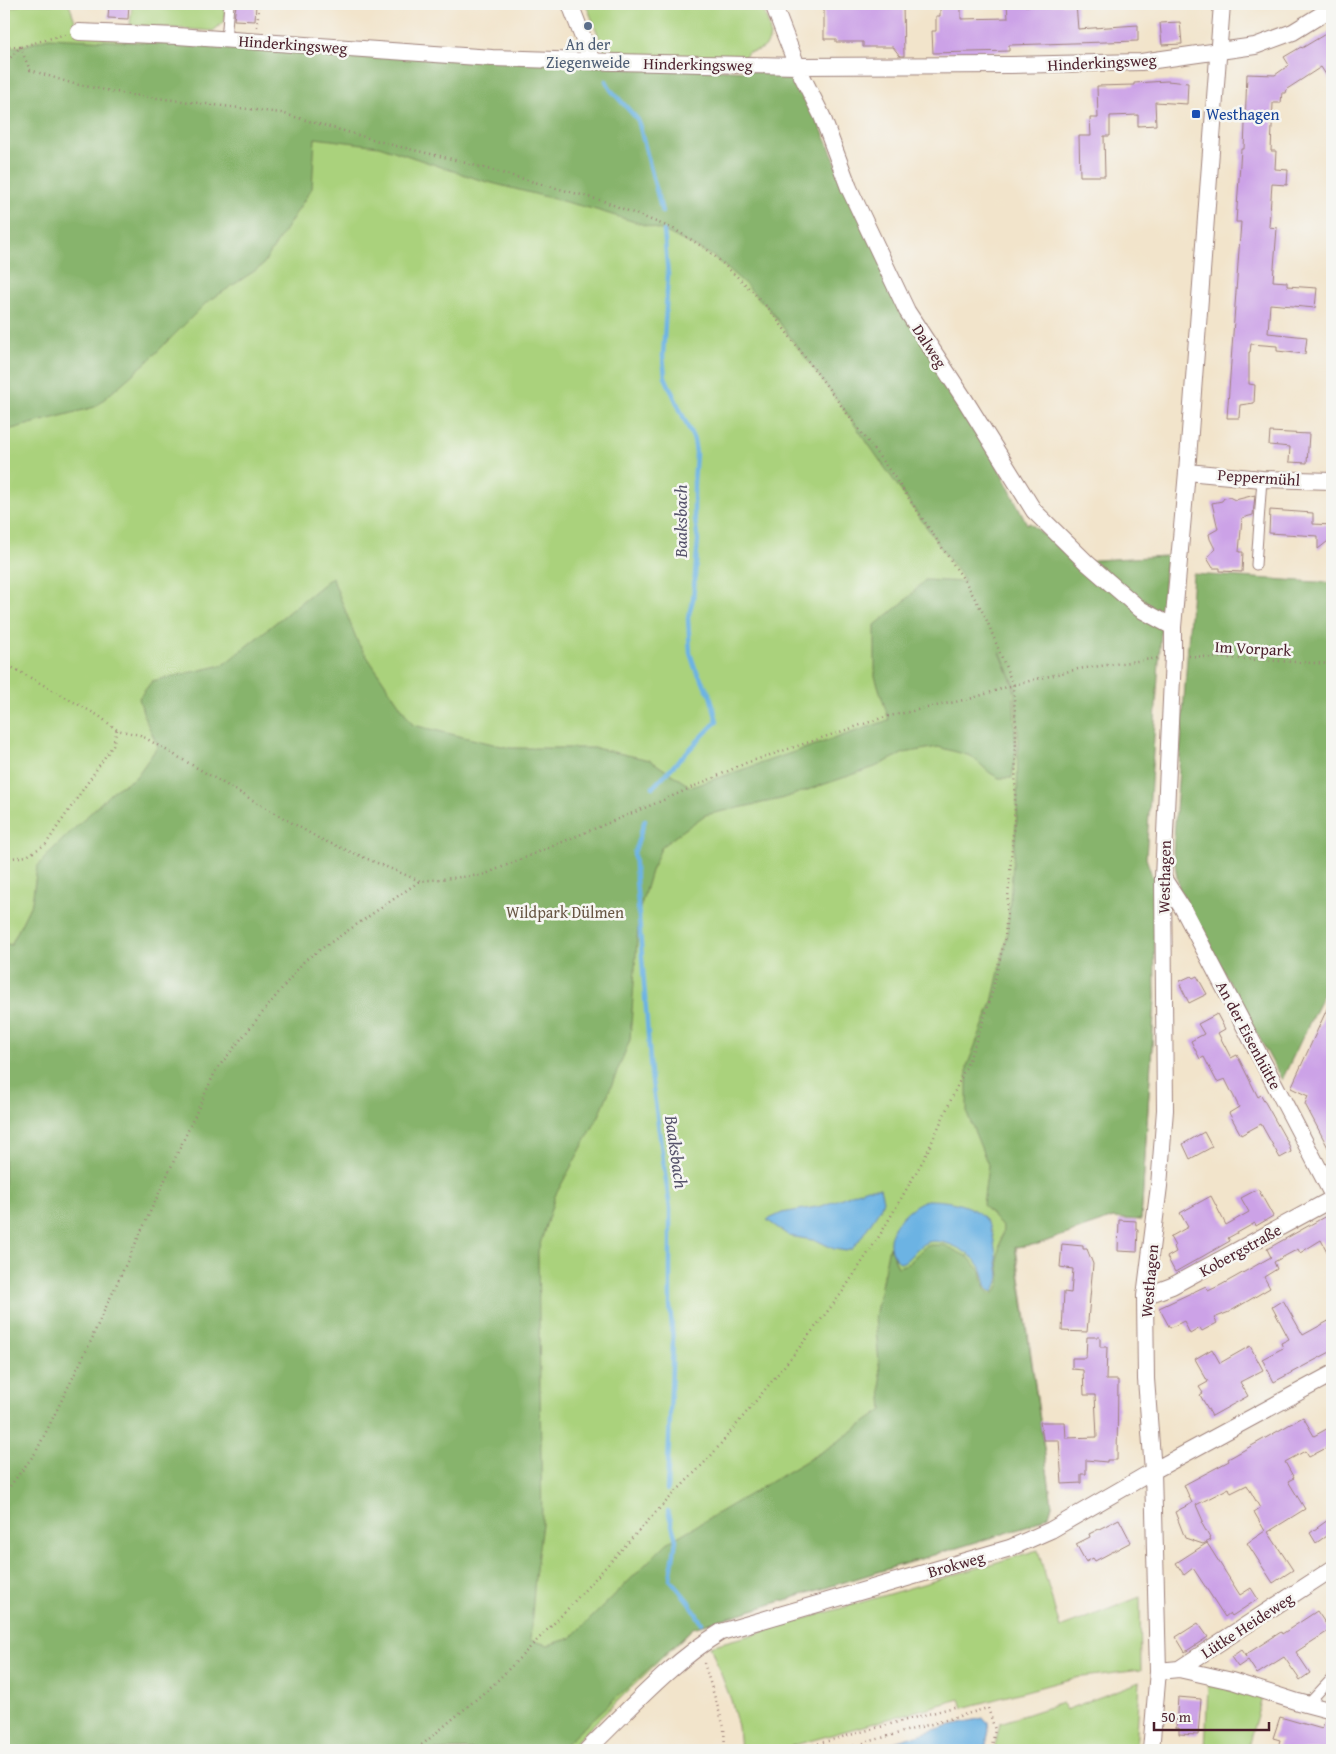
<svg xmlns="http://www.w3.org/2000/svg" width="1336" height="1754" font-family="'Gentium Book Plus',serif">
<rect width="100%" height="100%" fill="#f6f6f2"/>
<filter id="ink" filterUnits="userSpaceOnUse"><feTurbulence type="fractalNoise" baseFrequency=".02" numOctaves="2"/><feDisplacementMap in="SourceGraphic" scale="10" xChannelSelector="R" yChannelSelector="G"/><feConvolveMatrix kernelMatrix="1 2 1 2 8 2 1 2 1" color-interpolation-filters="sRGB"/></filter>
<filter id="wash" filterUnits="userSpaceOnUse"><feTurbulence type="fractalNoise" baseFrequency=".0096" numOctaves="4" result="noise"/><feDisplacementMap in="SourceGraphic" scale="20" xChannelSelector="R" yChannelSelector="G"/><feGaussianBlur stdDeviation="1.12" result="paint"/><feColorMatrix in="noise" values="0 0 0 0 0 0 0 0 0 0 0 0 0 0 0 0 0 1.4 0 .05"/><feComposite in="paint" operator="in"/></filter>
<g filter="url(#wash)">
<rect width="100%" height="100%" fill="#f2e4cb"/>
<path fill="#aad27c" stroke="#7a7854" d="M4,4L7,9L23,4H69L79,32L784,76L793,82L1154,976L1155,998L1141,1220L1113,1218L1038,1244L1016,1247L1052,1505L1049,1515L1029,1526L693,1628L567,1750H4Z
M132,4H225L224,22L213,31L130,25Z
M586,4H761C769,24 781,50 748,52L743,59L607,57Z
M1038,1550L1060,1628L1140,1597L1141,1670L1074,1678L963,1708L960,1699L777,1750H740L738,1727L731,1700L710,1646L747,1636Z
M1140,1682L1136,1750H994L1000,1723L1062,1703L1065,1710Z
M1208,1685L1233,1689L1262,1698L1247,1750H1205Z"/>
<path fill="#87b46c" stroke="#686a4c" fill-rule="evenodd" d="M48,38L772,72C784,76 793,80 800,90C824,125 835,167 854,203C913,310 973,415 1027,524L1030,523L1079,565L1095,560L1166,556L1146,858L1154,882L1155,998L1141,1220L1113,1218L1038,1244L1015,1247L1052,1505L1049,1515L1029,1526L693,1628L559,1750H4V943L11,945L32,902L37,867L51,851L113,791L136,777L158,746L145,719L139,698L152,681L223,665L332,577L358,643L413,725L510,748H595L650,760L691,787L889,720L875,676V625L906,600L925,580L965,582L843,408L770,310L745,284L713,256L664,231L593,209L480,180L379,146L315,138L312,188L262,266L206,303L149,360L95,407L4,431V47H20ZM1000,652L1015,686L1018,735L1017,813L1007,936L992,1002L967,1066V1113L988,1165L983,1205L1003,1228C1002,1237 999,1246 998,1256C997,1272 1007,1284 991,1295L985,1289L981,1271L968,1257L944,1245H927L907,1264L898,1267L889,1246L875,1317L883,1410L828,1448L667,1543L571,1638L548,1645L530,1640L535,1577L542,1524L538,1251L555,1196L599,1116L630,1040L639,912L651,871L662,846L705,815L781,799L875,767L904,753L938,747L971,756L990,773L999,778H1012L1016,750L1013,685Z
M1193,574L1332,583V976L1282,1080L1179,889L1173,852Z"/>
<path fill="#6cb3e3" stroke="#5b6987" d="M867,1188H880L883,1200L880,1209L858,1242L852,1249L846,1251L834,1249L818,1241L789,1236L767,1220L782,1213L822,1206Z
M927,1200C947,1200 975,1204 987,1222C994,1232 994,1244 996,1255C998,1273 1002,1277 993,1292L987,1289C985,1281 984,1273 980,1266C971,1252 941,1236 925,1243C915,1248 910,1260 901,1263C873,1243 904,1207 927,1200Z
M983,1718L988,1722L989,1730L985,1750H867L947,1726Z"/>
<g fill="none" stroke-linecap="round" stroke-linejoin="round">
<path stroke="#6cb3e3" stroke-width="4.5" d="M606,81L611,90L638,120L662,212
M653,787L717,721L710,695L695,668L690,653L688,618L693,599L698,540L694,513V483L696,453L694,440L665,377L663,356L668,275L664,231
M645,820L634,853L651,1074L670,1209V1305L673,1341L667,1490
M668,1511L676,1540L670,1579L688,1601L702,1623"/>
</g>
<g id="blocks">
<path fill="#cca2e7" d="M109,4H129L128,19L108,18Z
M236,4H256L255,21L234,20Z
M824,4H903L904,56H900L893,47H863V42H836V39H824Z
M1007,4H1025V6L1076,4L1078,29L1138,25V41L1009,45V51L933,53L932,31H936V16H940V6H961V19L1008,18Z
M1180,22L1182,44L1162,45L1160,23Z
M1332,30V84L1321,67L1287,89L1286,93H1282L1281,103H1273L1271,151H1276L1275,169L1288,170L1287,185L1272,184L1269,227L1277,228L1273,281L1287,282V286L1317,288L1315,308L1270,304L1268,333L1307,337L1305,354L1277,351V346L1251,344L1250,352H1249V384L1255,385L1254,403L1240,405L1239,418H1227L1241,222H1236L1241,149H1244L1247,74L1275,75L1289,65L1284,57L1301,47L1302,48Z
M1167,81L1188,83L1187,104L1155,102L1156,125L1138,126V115L1110,116V136H1104L1105,176H1080L1079,136H1091L1090,118H1098L1097,86L1134,85V83Z
M1270,432L1309,434L1307,463L1289,462L1290,447L1269,445Z
M1255,495L1253,515L1242,518L1239,552H1243L1242,572L1220,571V568H1213L1207,558L1215,549L1210,539L1209,534L1218,529L1212,503L1222,501L1224,498L1229,497L1235,500Z
M1270,510L1313,513V524L1332,525V538L1318,549V536L1269,533Z
M1191,976L1193,978L1197,976L1207,994L1189,1003L1180,985H1181L1180,981Z
M1332,998V1155L1305,1104L1308,1096L1291,1088Z
M1217,1014L1225,1029L1218,1033L1231,1058L1237,1055L1258,1097L1261,1095L1289,1145L1291,1152L1280,1158L1261,1124L1241,1135L1229,1113L1239,1107L1225,1079L1217,1082L1204,1057L1200,1059L1191,1041L1204,1034L1198,1024Z
M1204,1132L1212,1147L1190,1159L1183,1144Z
M1258,1189L1273,1216L1256,1226L1255,1223L1228,1238L1230,1241L1175,1272L1167,1257L1176,1252L1174,1247L1175,1246L1170,1237L1188,1227L1180,1213L1211,1196L1226,1225L1249,1212L1241,1198Z
M1326,1216L1332,1226V1261L1321,1240L1300,1253L1298,1249L1274,1262L1277,1269L1264,1277L1270,1288L1229,1312L1214,1318L1217,1323L1202,1331L1200,1328L1190,1334L1184,1321L1170,1328L1159,1308L1206,1286L1208,1291L1221,1285L1271,1257L1267,1249Z
M1119,1220L1136,1221V1229H1138L1137,1252L1118,1251Z
M1062,1244L1083,1246V1249H1087L1093,1264L1087,1332L1062,1331L1064,1292L1071,1293L1073,1269L1060,1267Z
M1283,1300L1303,1335L1332,1319V1351L1274,1382L1262,1359L1283,1348L1281,1343L1289,1339L1272,1307Z
M1087,1337H1100V1347H1107L1106,1380H1118L1117,1460H1107V1462L1086,1460V1474H1081V1483L1062,1484L1059,1440H1043L1040,1422H1065L1066,1438L1097,1437L1095,1395H1084L1083,1370L1072,1369V1358H1086Z
M1250,1346L1263,1370L1240,1382L1248,1396L1212,1416L1200,1395L1203,1393L1199,1387L1208,1382L1195,1359L1212,1349L1220,1363Z
M1303,1417L1314,1436L1332,1426V1445L1309,1457L1305,1451L1285,1462L1294,1478L1288,1481L1305,1509L1268,1532L1293,1570L1273,1583L1247,1543L1265,1531L1254,1512L1260,1508L1247,1485L1231,1493L1229,1488L1196,1505L1203,1521L1201,1522L1211,1540L1203,1544L1185,1538L1175,1512L1192,1503L1184,1485L1229,1461L1228,1459Z
M1332,1517V1532L1316,1543L1310,1533Z
M1119,1519L1131,1542L1095,1561L1093,1558L1086,1562L1076,1544L1090,1537L1089,1534Z
M1207,1543L1240,1595L1251,1588L1258,1599L1232,1616L1230,1613L1225,1617L1193,1568L1184,1575L1176,1563Z
M1317,1611L1330,1630L1296,1652L1310,1673L1300,1680L1284,1657L1257,1674L1248,1660L1238,1667L1231,1657L1241,1650L1246,1657L1245,1655L1281,1632L1282,1634Z
M1198,1623L1208,1637L1185,1652L1176,1637Z
M1178,1697L1201,1699L1198,1735L1179,1734V1728H1176Z
M1280,1717L1322,1729L1325,1719L1332,1721V1750H1288L1278,1747L1280,1740L1273,1738Z"/>
</g>
</g>
<g filter="url(#ink)">
<use href="#blocks" fill-opacity="0" stroke="#9e827b" stroke-width="1"/>
<g fill="none" stroke-linecap="round" stroke-linejoin="round">
<g stroke="#9e827b" stroke-width="11">
<path id="lane" d="M226,40L229,4
M1256,565L1262,479
M1307,1705L1332,1678"/>
</g>
<g stroke="#9e827b" stroke-width="18">
<path id="street" d="M570,4L592,61
M773,4L797,66L822,116L849,188L907,311L965,400L1034,511L1087,563L1140,609L1173,627
M79,32L177,36L492,58L615,62L797,66L1010,65L1141,62L1255,46L1293,32L1332,8
M1187,472L1262,479L1332,481
M1163,878L1183,909L1332,1194
M1145,1296L1172,1286L1332,1199
M1179,1669L1232,1681L1298,1702L1332,1711
M1158,1671L1179,1669L1332,1569
M587,1750C630,1709 670,1663 721,1632L1010,1548L1051,1530L1153,1471L1332,1374
M1151,1750L1158,1671L1153,1471L1146,1379L1145,1296L1159,1186L1165,1110L1163,878L1173,656V627L1187,472L1222,4"/>
</g>
<path stroke="#9e827b" stroke-width="2.5" stroke-dasharray="1 4" stroke-linecap="butt" d="M257,27L259,4
M4,47H20
M20,47L30,70L74,84L132,95L281,113L396,146L444,157L603,201L674,229L709,251L745,284L770,310L895,478L966,583L985,616L1013,685L1016,726L1015,808L1005,937L990,1001L969,1060L925,1157L880,1235L841,1294L799,1348L710,1457L656,1512L560,1617L493,1685L423,1744L413,1750
M4,65L20,47L66,34
M1189,656L1332,664
M4,663L99,716L117,730L140,735L320,839L420,881L483,875L666,799L746,763L885,717L973,698L1013,685L1078,669L1159,658
M4,859L27,856L46,844L113,745L117,730
M4,1494L36,1452L94,1335H93L216,1070L305,960L420,881
M704,1663L724,1727L725,1750
M794,1750L958,1706
M839,1750L988,1708L995,1730L991,1750"/>
<use href="#lane" stroke="#fff" stroke-width="9"/>
<use href="#street" stroke="#fff" stroke-width="16"/>
</g>
</g>
<circle fill="#5c6f8a" stroke="#f6f6f2" stroke-width="2" cx="588" cy="26" r="5"/>
<rect fill="#1a4fb4" stroke="#f6f6f2" stroke-width="2" x="1191" y="109" width="10" height="10" rx="2.5"/>
<g text-anchor="middle" stroke-width="5" stroke-linejoin="round" paint-order="stroke">
<g font-size="16" fill="#4a1f2b" stroke="#f6f6f2">
<text transform="translate(293 44) rotate(4)" y="6">Hinderkingsweg</text>
<text transform="translate(1102 62) rotate(-3)" y="6">Hinderkingsweg</text>
<text transform="translate(698 64) rotate(1)" y="6">Hinderkingsweg</text>
<text transform="translate(930 346) rotate(57)" y="6">Dalweg</text>
<text transform="translate(1259 477) rotate(4)" y="6">Peppermühl</text>
<text transform="translate(1253 648) rotate(3)" y="6">Im Vorpark</text>
<text transform="translate(1164 877) rotate(-89)" y="6">Westhagen</text>
<text transform="translate(1249 1035) rotate(62)" y="6">An der Eisenhütte</text>
<text transform="translate(1240 1250) rotate(-29)" y="6">Kobergstraße</text>
<text transform="translate(1149 1281) rotate(-85)" y="6">Westhagen</text>
<text transform="translate(956 1564) rotate(-16)" y="6">Brokweg</text>
<text transform="translate(1247 1625) rotate(-33)" y="6">Lütke Heideweg</text>
</g>
<g font-size="16" fill="#4e5e75" stroke="#f6f6f2">
<text x="588" y="50">An der<tspan x="588" dy="18">Ziegenweide</tspan></text>
</g>
<g font-size="16" fill="#164399" stroke="#f6f6f2" text-anchor="start">
<text x="1206" y="120">Westhagen</text>
</g>
<g font-size="16" fill="#675543" stroke="#f6f6f2">
<text x="565" y="918">Wildpark Dülmen</text>
</g>
<g font-size="18" font-style="italic" fill="#56536b" stroke="#f6f6f2">
<text transform="translate(681 521) rotate(-90)" y="6">Baaksbach</text>
<text transform="translate(676 1152) rotate(82)" y="6">Baaksbach</text>
</g>
</g>
<rect width="1336" height="1754" fill="none" stroke="#f6f6f2" stroke-width="20"/>
<path d="M1154 1722v8h115v-8" fill="none" stroke="#4a1f2b" stroke-width="2.5"/>
<text x="1161" y="1722" font-size="15" fill="#4a1f2b" stroke="#f6f6f2" stroke-width="4" paint-order="stroke">50 m</text>
</svg>
